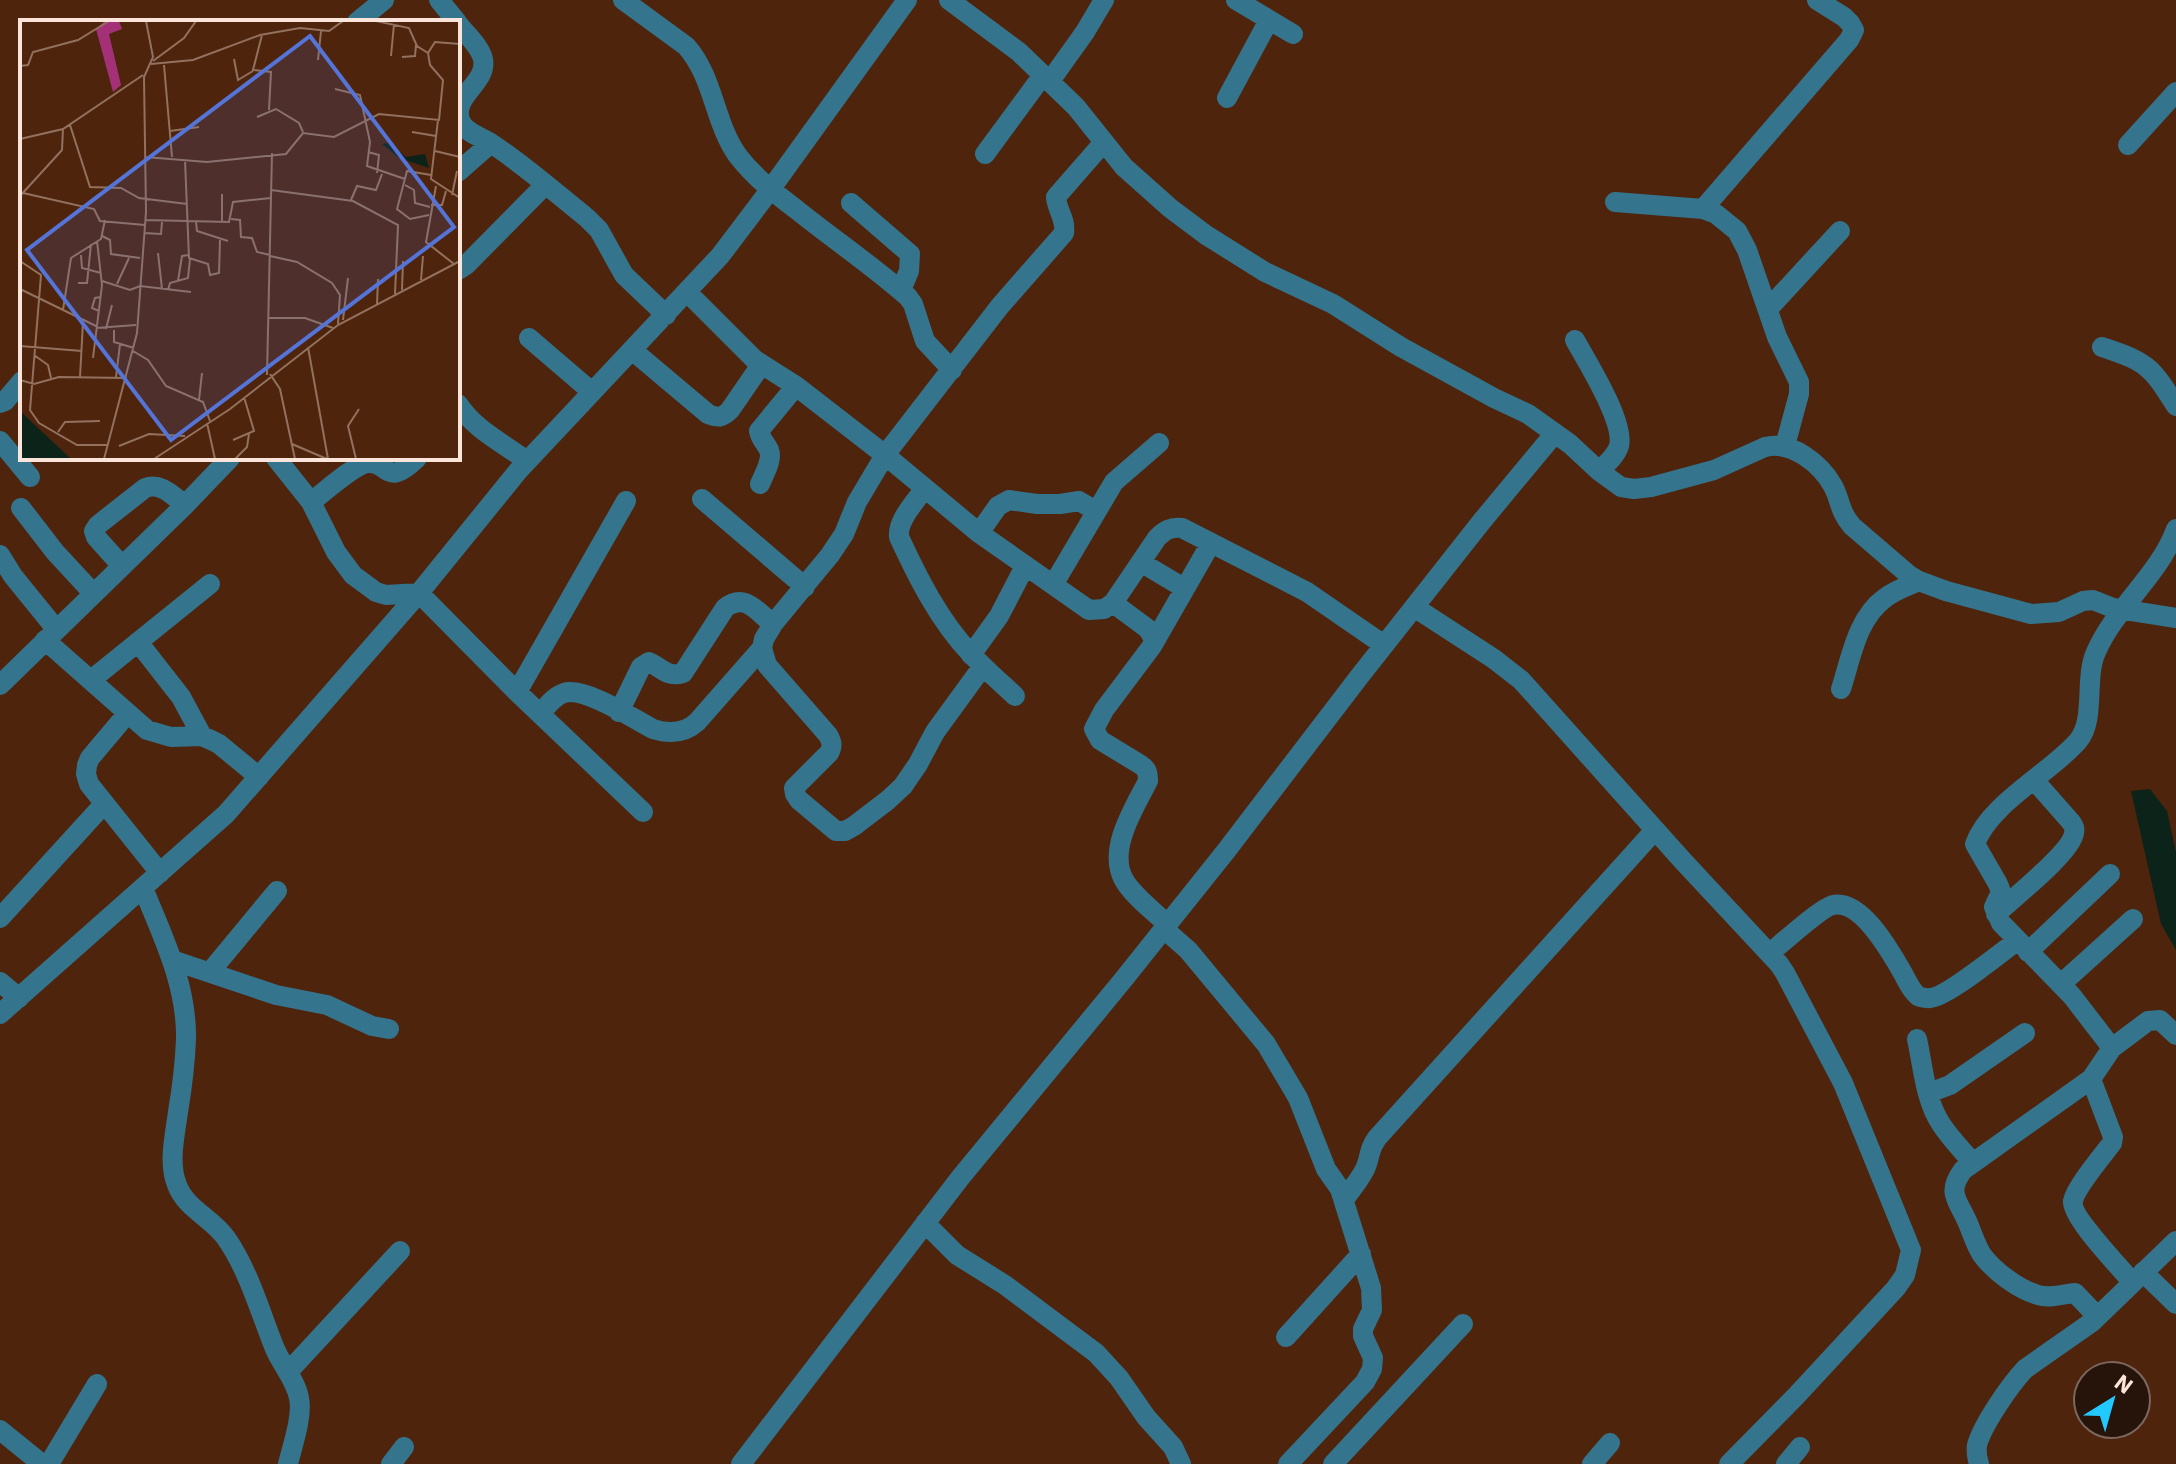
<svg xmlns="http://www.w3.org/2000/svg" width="2176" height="1464" font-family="'IBM Plex Sans',sans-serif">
<rect width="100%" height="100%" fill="#4e240d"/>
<path fill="#0c231a" d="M2150,789L2167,811L2176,852V950L2161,924L2131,791Z"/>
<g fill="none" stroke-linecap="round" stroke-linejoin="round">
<path stroke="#34748d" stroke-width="20" d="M439,0L457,22
M623,0L686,46C714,77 714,123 738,156C754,177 776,194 797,210C833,239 873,266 908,297L913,304L925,341L952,370
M949,0L1019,52L1076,107L1124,167L1170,208L1206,235L1265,272L1333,304L1401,347L1494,398L1528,414L1570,444L1599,471L1621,487L1634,489L1651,487L1714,470L1765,447C1791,440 1821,464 1833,486C1841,501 1839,511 1852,526L1909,575L1919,581L1946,591L2031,614L2059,612L2083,601L2093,600L2113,608L2176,618
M1236,0L1293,34
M357,22L384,0
M458,24C466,34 480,46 483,59C488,83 452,95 460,120C464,132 479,136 489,142C521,162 557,194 587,218L599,230L624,275L666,315
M1050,81L1085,32L1104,0
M1227,98L1269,20
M2128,145L2176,92
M985,154L1043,75
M458,172L491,143
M1615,202L1703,209L1716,214L1737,231L1747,250L1777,337L1799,382V394L1785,446
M851,203L910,254L909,271L901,290
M1703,209L1849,40L1854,30L1850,23L1844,17L1817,0
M458,270L466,265L545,185
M687,292L755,360L796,386L885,455L979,533L1089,610L1104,609L1113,603L1157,538C1165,530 1170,527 1182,528L1307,592L1384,645
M1768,309L1840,231
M529,338L592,392
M1575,340C1587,362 1625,422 1619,446C1616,456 1606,464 1599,471
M2102,347C2147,362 2151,366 2176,406
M632,350L708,414C718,418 722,418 730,410L761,365
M0,403L5,401L22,381
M458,404C475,430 503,443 527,461
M0,441L30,477
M276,458L311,502L336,552L353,575L376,592L386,595L419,593L517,692L643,812
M760,484C764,474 773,460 769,450C765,442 761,440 759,431L796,386
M925,488C916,501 897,520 899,537C918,578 939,620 970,653C984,668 1000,682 1015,696
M702,499L805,587
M311,502C323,493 355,464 368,463C389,461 385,489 417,458
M21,508L55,552L93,593
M979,533L998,506L1009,500L1037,504H1060L1079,501L1096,511
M0,555L13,576L56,629
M1142,563L1184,588
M122,566L96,537L94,531L98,525L145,488C161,482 173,496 185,505
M1053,585L1114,482L1159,443
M1113,603L1148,629L1154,639L1152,646L1104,710L1094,729L1100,740L1141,765C1147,769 1148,773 1148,781C1134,808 1107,850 1124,880C1134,897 1154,911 1168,925
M1414,607L1494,659L1521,680L1683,861L1779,964L1785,973L1843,1083L1911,1250L1905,1275L1896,1288L1796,1396L1729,1464
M45,640L147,730L171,737L202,736L211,740L219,744L259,777
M138,642L181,697L202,736
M1152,646L1211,543
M971,655L999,616L1025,566
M983,666L935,732L918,764L903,786L888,800L854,826L845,831H836L799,800L795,794L794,788L829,753C833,746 832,742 828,735L767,665L762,648L764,639L773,624L830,555L844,534L857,502L885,455L1000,306L1064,233C1066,218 1057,211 1056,197L1104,142
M91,680L210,584
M0,685L185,505L230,458
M1841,689C1851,658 1857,618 1885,598C1895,590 1908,586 1919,581
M517,692L626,501
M619,712L641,667L649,662C662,668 668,678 683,673L725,608C745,592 757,612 773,624
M127,714L90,758L87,765L86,774L89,784L160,873
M540,714C547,706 554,696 564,693C584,686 634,719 653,729C669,734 684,734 697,722L762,648
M143,888C163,937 187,985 186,1039C185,1064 182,1088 178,1112C175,1135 168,1163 177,1185C186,1209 212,1218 226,1238C249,1271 260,1312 275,1349C282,1365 296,1381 299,1398C303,1416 292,1447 288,1464
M1996,914C2012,899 2072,852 2074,833C2075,827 2074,827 2071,822L2034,780
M0,918L104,804
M1164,929L1188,950L1266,1044L1298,1098L1326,1169L1340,1189L1371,1288L1372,1310L1363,1329V1336L1373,1358L1372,1369L1365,1382L1288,1464
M2028,952L2110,874
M1770,953C1781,944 1822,907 1833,905C1861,899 1890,951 1901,970C1906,978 1910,990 1918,996C1920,997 1928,999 1930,998C1946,998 2001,952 2017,941
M172,960L276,995L327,1005L372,1026L389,1029
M210,972L277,891
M0,982L19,998
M2061,984L2133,919
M0,1014L226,814L419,593L518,471L720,256L770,190L907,0
M1917,1039C1923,1066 1925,1100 1941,1124C1950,1138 1962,1150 1973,1163
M2112,1048L2072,996L2001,923L1994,907L2001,892L1998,884L1975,844C1989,804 2050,773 2078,741C2096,720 2084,678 2096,652C2115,608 2160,574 2176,529
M2091,1079L2113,1137L2112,1143C2103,1155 2075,1188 2073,1201C2070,1216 2121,1268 2132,1282
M1929,1093L1950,1085L2025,1033
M1344,1200C1351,1189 1363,1177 1367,1164C1371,1152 1369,1149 1377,1138L1655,830
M925,1223L957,1255L1005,1285L1096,1353L1119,1378L1146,1417L1173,1447L1181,1464
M2143,1272L2176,1304
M2097,1316L2075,1293C2062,1294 2050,1299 2038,1295C2018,1289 1995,1272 1982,1255C1975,1244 1972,1232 1967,1221C1958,1200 1946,1193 1963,1170L2091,1079L2112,1048L2148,1021L2160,1020L2176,1035
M1286,1337L1361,1254
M288,1372L400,1251
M0,1430L42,1464
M49,1464L97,1384
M391,1464L404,1447
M741,1464L960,1178L1123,980L1226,851L1359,677L1482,521L1555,433
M1333,1464L1463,1324
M1592,1464L1610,1443
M1786,1464L1800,1447
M1979,1464C1977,1458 1976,1452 1977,1445C1983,1424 2010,1385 2025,1369L2092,1322L2176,1241"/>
</g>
<g transform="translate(20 20)">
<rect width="440" height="440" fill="#4e240d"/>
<path d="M85,1H99L102,9L89,14L101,65L93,72L76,9Z" fill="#a43178"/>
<path d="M369,123L386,137L405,134L409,148L379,138L362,124ZM0,391L51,439H0Z" fill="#0c231a"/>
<path fill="none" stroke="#93715f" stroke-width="2" d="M356,1L389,8L397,26L408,33M242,15L233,50L251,52L249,90M371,36L374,4M382,37L395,36L396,25M214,39L218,60L233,51M298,40L301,11M133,41L164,18L176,1M131,44L173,40L240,15L280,8L309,11L323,1M144,45L152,137M0,46L8,45L13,32L58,20L89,1M315,69L340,75L350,122L347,146L385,159M237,97L256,89L279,103L283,112M418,100L411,159L440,178M50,105L70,167L101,168L119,178L167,184M150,111L179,107M392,112L416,116M0,119L43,109L123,55M415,131L440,137M348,132L359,135L357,153M125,137L187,142L266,134L283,113L314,117L359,94L419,100L423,60L410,45L408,33L415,22L440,24M165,140L169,238L188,244L190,255L199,253L200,220M385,165L394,170L395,183L410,187M416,166L406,222L434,244M251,170L333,181L378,205L375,274M3,173L74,189L80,201L125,205M202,174V202M432,175L437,151M0,176L42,130L43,109M331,180L337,166L356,170L362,154M411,185H422L426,171M409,195L390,199L377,189L387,151L411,155M211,199L220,200L221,217L232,218L237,232L250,235M125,200L209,202L213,182L251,178M176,202L177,211L208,221M124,213L141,214L142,202M82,216L90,220L91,234L120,238M138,233L142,269M61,235L62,248L81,253M250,236L277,242L312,263L320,275L318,304M0,241L21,255L10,390L19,403L57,425H88M401,260L403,236M82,261L110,270L120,266L171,272M158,261L162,236L169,235M58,263H67L71,224M97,264L109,238M0,269L76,306M148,270L150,263L168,258L170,239M382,270L383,241M357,284L358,259M43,290L51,238L81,219L85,200M79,291L72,288L75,278L81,277M248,298H285L313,308M323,300L328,258M76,308L116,305M86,309L92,285M94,310V322L114,328M0,326L62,331M288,327L308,439M113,331L128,340L146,366L183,382L190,401M14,335L28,345L31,358M73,338L82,265L77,221M250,354L260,369L275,439M247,355L252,133M60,357L63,302M96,357L100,324M0,360L14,364L39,357L107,358M179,380L182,353M187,403L195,439M38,412L45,402L80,401M213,420L234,411L224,377M272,424L307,439M99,426L129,414L165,416M84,439L117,313L126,192L124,57L133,37L126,1M134,439L210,389L318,305L440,241M215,439L227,427L229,414M336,439L328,406L339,389"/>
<path fill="#5474d8" fill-opacity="0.15" stroke="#5474d8" stroke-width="4" d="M290,16L434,207L151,420L7,230Z"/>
<rect width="440" height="440" fill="none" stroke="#fbe4da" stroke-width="4"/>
</g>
<g transform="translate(2112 1400) rotate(37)"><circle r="38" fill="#26130a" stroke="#7b675d" stroke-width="2"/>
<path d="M0-6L14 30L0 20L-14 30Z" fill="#23c9fe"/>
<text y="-12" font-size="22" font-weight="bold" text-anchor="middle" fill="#fbe4da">N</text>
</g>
</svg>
